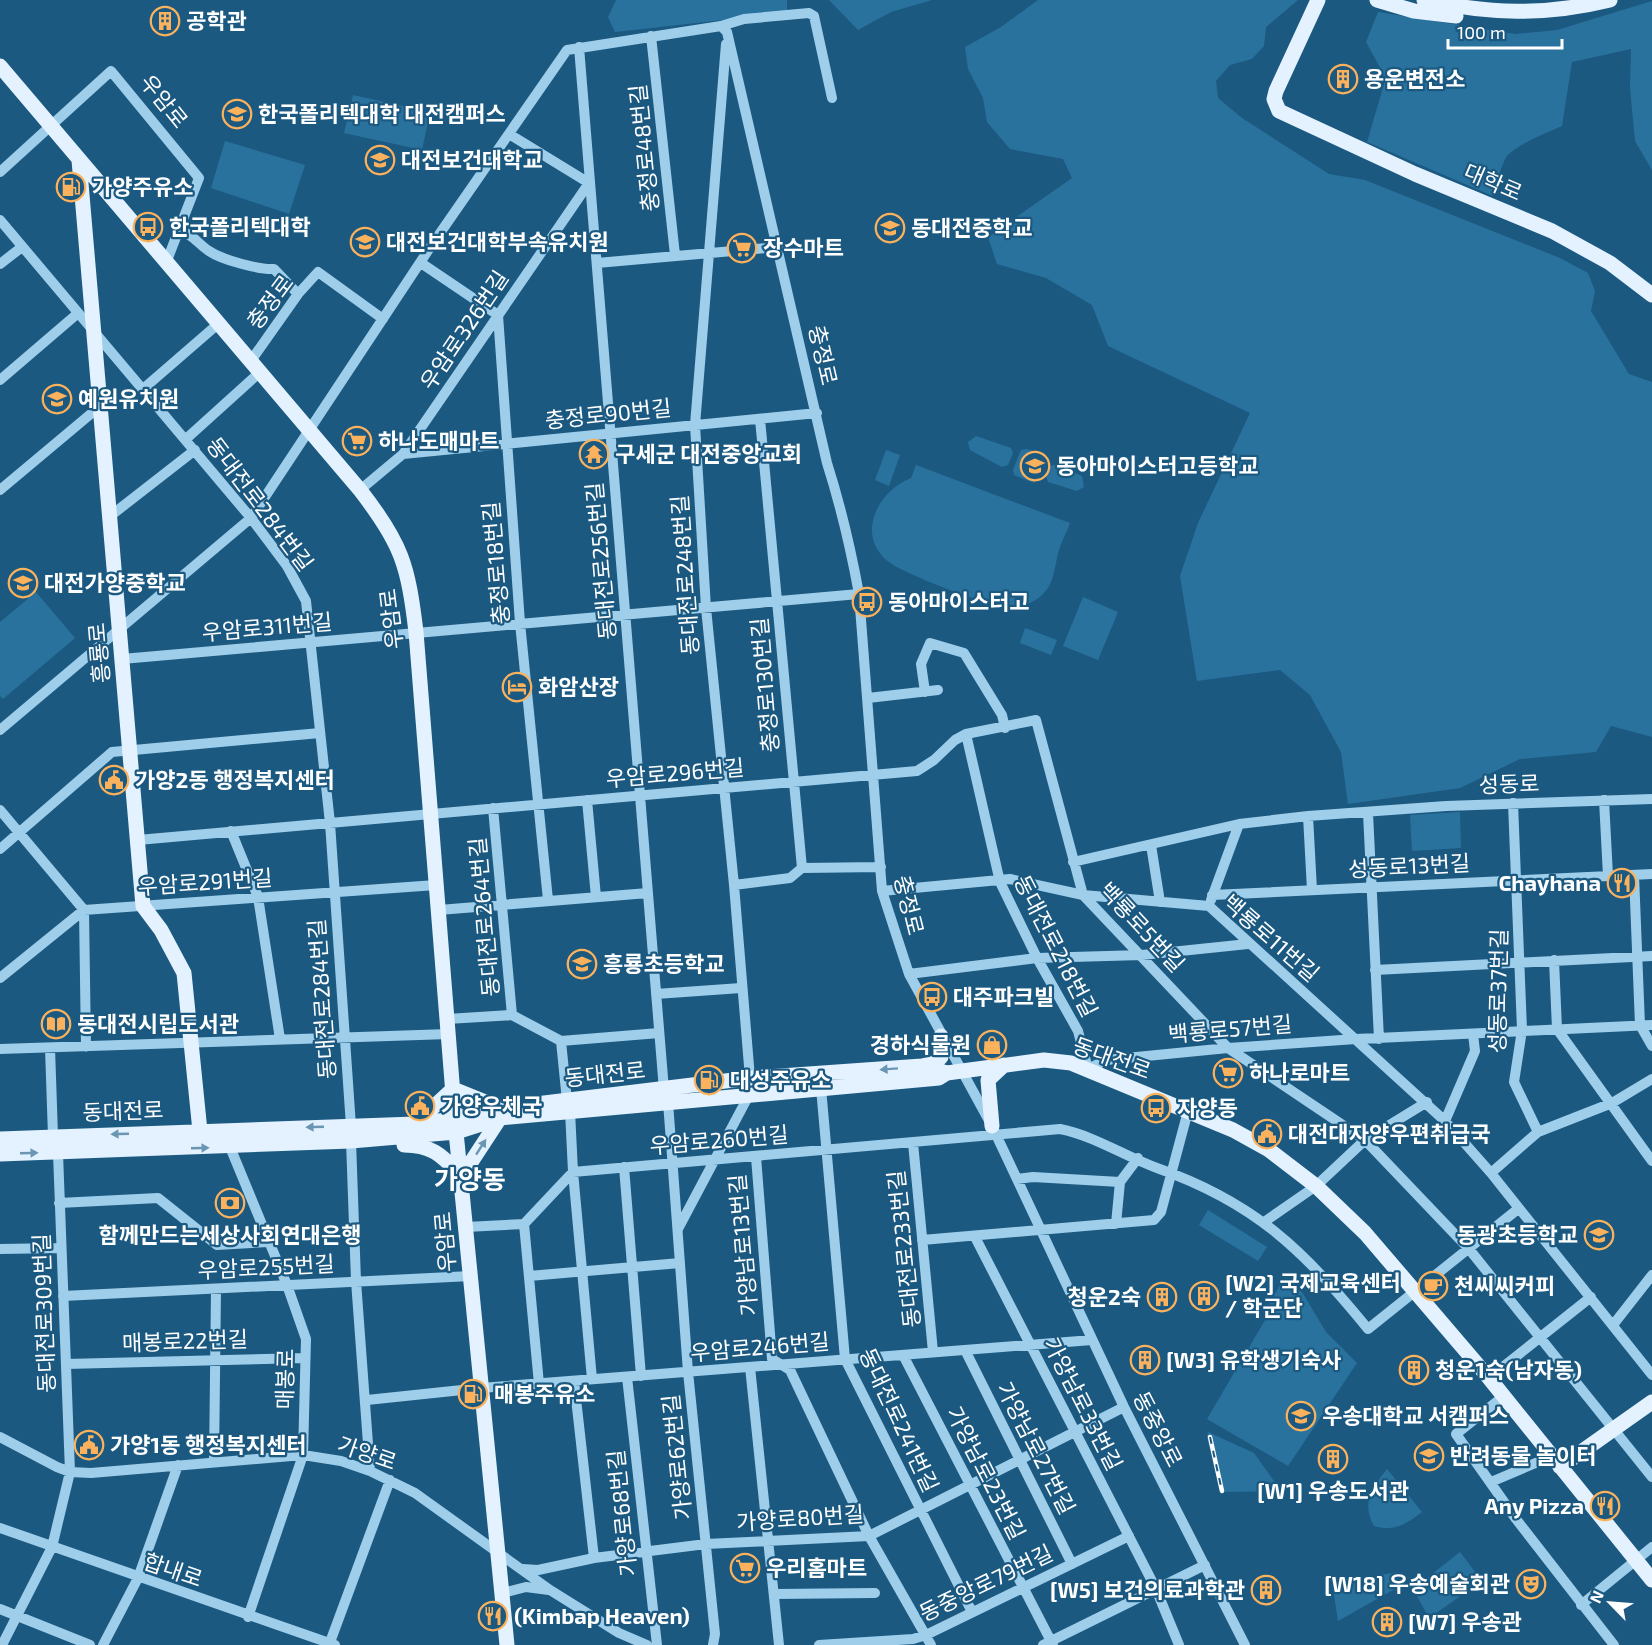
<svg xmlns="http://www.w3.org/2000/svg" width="1652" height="1645" font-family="'Exo 2','Noto Sans KR',sans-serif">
<rect width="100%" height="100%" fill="#1b5981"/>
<path fill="#2a729e" d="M616,0H787V13L615,32L608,17Z
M829,0H932L891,12L858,30Z
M1038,0H1298L1266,27L1264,46L1252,59L1230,65L1216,81L1218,98L1242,118L1329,174L1365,180L1560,258L1588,273L1595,291L1591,311L1629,374L1652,382V737L1611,726L1596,752L1520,759L1460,788L1348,804L1341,752L1310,695L1280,670L1197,681L1180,576L1198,523L1250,413L1108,346L1092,305L1046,278L997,264L988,237L1072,178L1063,159L1010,149L987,122L983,98L968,69L965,47L1001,27Z
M1652,1V170L1635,141L1630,88L1631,49L1572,62L1562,126C1548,132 1518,144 1507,156C1503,161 1494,189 1493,196L1367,142L1384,84L1383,73L1366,42L1378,12L1515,34L1557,30Z
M353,95L430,112L422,150L344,133Z
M225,141L305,165L289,214L211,188Z
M976,436L1011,448L1013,453L1008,465L1002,467L970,450L968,442Z
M1027,449L1044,455L1045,460L1034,483L1014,475L1013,470L1021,450Z
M886,450L900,455L889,486L875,480Z
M1056,464L1082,476L1084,487L1077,491L1048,482L1046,476L1049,467Z
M916,465L1070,523C1066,534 1059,546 1057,558C1054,572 1053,585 1042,595C1035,602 1022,607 1013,608C993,608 899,573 885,559C856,531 880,490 911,478Z
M36,592L75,638L3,699L0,696V622Z
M1083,597L1118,612L1098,660L1063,646Z
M1025,628L1057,640L1051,655L1020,643Z
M1460,812L1461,848L1412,851L1410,815Z
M1208,1210L1267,1247L1258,1261L1199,1225Z
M1283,1280L1302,1292L1326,1332L1357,1363L1288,1466L1207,1419L1271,1310L1267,1307Z
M1208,1432L1254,1453L1281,1491L1220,1492L1207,1437Z
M1387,1469L1422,1512C1406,1524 1395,1532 1374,1526C1361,1503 1372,1488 1387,1469Z
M1460,1552L1482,1581L1429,1618L1413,1589Z
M1399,1572L1400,1586L1338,1621L1332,1582Z"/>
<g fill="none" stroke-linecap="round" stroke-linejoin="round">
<path stroke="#9fceea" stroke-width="10" d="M721,26L744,19L809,13L814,16L832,98
M651,36L675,255
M726,44L695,425L706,608L734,885L750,1078
M579,47L664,1090
M0,172L111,71L199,178L166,263
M0,220L251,518L287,566L306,601L330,823L351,1126
M178,230C193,234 197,243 209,251C222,260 260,270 274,269L298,294
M421,263L498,315L520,623L548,900
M597,263L778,247
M0,264L22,247
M250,362L298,294L318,272L383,319
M0,380L77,314
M143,389L218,324
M760,419L802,868
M186,439L259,373
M403,454L817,413
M0,490L99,407
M360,490L403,454L589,183L509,134
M109,517L195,450
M122,659L859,594
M925,692L921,664L930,643L964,653L1002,715L1005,728
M868,698L938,690
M0,730L251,518L429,249L567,50L721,26L727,32L827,463C841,507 851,550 859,594L882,891L909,974L992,1126L1124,1407L1245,1645
M966,734L1000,882L1037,958L1078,1031L1088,1069L1106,1060L1228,1048L1356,1039L1652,1025
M587,800L596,897
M1604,800L1608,876
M1513,803L1522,1030L1514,1082L1538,1132
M493,808L512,1015L561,1041L567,1101
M0,810L84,910L86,1047
M1368,813L1379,1039
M1308,816L1312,890
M231,831L258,897L280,1039
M138,840L917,771L934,760L955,740L966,734L1036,720L1083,895L1228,1048L1365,1140L1469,1249L1652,1477
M1151,845L1160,902
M0,849L112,752L320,733
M1073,862L1239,824L1308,816L1446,806L1652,799
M802,868L881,867
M1634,875L1640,1025L1652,1046
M734,885L790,878L802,868
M882,891L1010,879L1083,895L1209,906L1445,1121L1491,1173L1652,1375
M1212,895L1652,874
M1211,900L1239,824
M439,910L648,893
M1554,960L1557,1029L1652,1161
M1375,970L1652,956
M909,974L1037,958L1142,955L1248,944
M0,978L84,910L436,885
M656,994L741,988
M447,1019L512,1015
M561,1041L659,1033
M50,1048L53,1136
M0,1049L449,1034
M821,1088L845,1359L972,1612
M668,1102L688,1372L715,1634L713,1645
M570,1111L573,1172L592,1379
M1445,1121L1475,1051L1473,1034
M351,1141L356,1281L370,1471
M913,1143L933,1352
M230,1147L287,1285L306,1339L303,1455L248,1617
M756,1157L772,1359L790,1370L869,1536L931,1645
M624,1167L641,1376
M1491,1173L1538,1132L1612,1103L1652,1079
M1017,1179L1033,1177L1120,1182
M59,1203L158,1198L217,1245L268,1242
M1264,1222L1316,1186L1365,1140L1427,1102
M524,1224L539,1384
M1116,1224L1120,1182L1138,1158
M466,1227L524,1224L573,1172L1060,1129C1095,1136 1124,1156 1157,1168C1256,1203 1303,1250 1368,1329L1518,1209
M678,1229L749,1095
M975,1237L1156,1589L1179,1645
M922,1240L1154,1220L1161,1212L1188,1111
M0,1249L60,1248
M529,1276L680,1263
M63,1296L471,1276
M1613,1325L1652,1275
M965,1350L1072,1564
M903,1355L1053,1645
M66,1364L305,1358
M750,1367L779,1645
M627,1377L657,1645
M1489,1378L1591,1297
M574,1381L594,1558
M1504,1396L1456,1434L1516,1519L1614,1645
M367,1400L481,1388L1092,1340
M0,1437L57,1467L70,1472L91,1473L303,1455L341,1461L370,1471L415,1493L550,1590L619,1633L647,1645
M214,1462L216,1289
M1491,1482L1552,1456
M0,1528L335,1645
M523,1569L538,1570L594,1558L706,1544L869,1536L1124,1407
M503,1593L526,1587L549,1590
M775,1594L875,1593
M1581,1605L1652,1547
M0,1609L90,1645
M2,1645L52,1547L70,1472L58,1153
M103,1645L138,1578L178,1465
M329,1645L390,1480
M819,1645L913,1639L926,1635L1129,1536
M1043,1645L1205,1565"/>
<path stroke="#e3f2fe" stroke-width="15" d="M1318,0L1276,91L1274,99L1279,111L1415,174L1552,231L1610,263L1652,295
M1377,0L1414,11L1456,16
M1424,0C1489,14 1545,16 1610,0
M0,66L360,490C402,544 408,565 416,632L456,1132L507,1645
M79,160L143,906L161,930L184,973L200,1131
M922,1066L935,1063L941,1057V1036
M453,1089L500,1108
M536,1104L750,1078L922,1066L947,1073
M415,1124L453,1089
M992,1126L988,1080L1004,1065
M0,1139L415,1124L455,1119L503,1107
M404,1145C433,1145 442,1156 462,1176
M0,1154L351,1141L456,1132L500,1118L939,1078L947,1073L1044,1060L1071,1063L1233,1130L1269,1150L1316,1186L1365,1233L1489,1378L1652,1580
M462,1176L500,1118
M1560,1467L1652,1402"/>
<g stroke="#fff" stroke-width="4.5">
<path id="rail" d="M1210,1437L1222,1491"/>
</g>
<use href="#rail" stroke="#1b5981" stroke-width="2" stroke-dasharray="7" stroke-linecap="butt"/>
</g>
<defs><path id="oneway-solid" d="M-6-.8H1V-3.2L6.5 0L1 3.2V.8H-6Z" transform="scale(1.5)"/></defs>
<g fill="#6b96b3">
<use href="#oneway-solid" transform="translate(889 1069) rotate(176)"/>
<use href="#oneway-solid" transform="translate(315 1127) rotate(178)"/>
<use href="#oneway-solid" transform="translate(120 1134) rotate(178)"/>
<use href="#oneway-solid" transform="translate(481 1147) rotate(-57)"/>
<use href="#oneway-solid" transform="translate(200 1148) rotate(-2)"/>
<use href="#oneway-solid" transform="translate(29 1153) rotate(-2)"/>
</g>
<defs>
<g id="building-ring" transform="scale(1.5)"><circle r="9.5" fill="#1b5981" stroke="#fcb25c" stroke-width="1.5"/><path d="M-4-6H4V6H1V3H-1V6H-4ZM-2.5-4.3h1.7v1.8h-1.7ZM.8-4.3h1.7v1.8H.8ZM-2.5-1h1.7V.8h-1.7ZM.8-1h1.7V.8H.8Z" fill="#fcb25c"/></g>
<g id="school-ring" transform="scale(1.5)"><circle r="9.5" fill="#1b5981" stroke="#fcb25c" stroke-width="1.5"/><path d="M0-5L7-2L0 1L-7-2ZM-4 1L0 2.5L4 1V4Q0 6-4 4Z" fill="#fcb25c"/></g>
<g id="university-ring" transform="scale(1.5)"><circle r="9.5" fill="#1b5981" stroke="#fcb25c" stroke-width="1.5"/><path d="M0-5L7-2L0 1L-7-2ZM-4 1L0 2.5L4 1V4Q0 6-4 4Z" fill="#fcb25c"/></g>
<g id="fuel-ring" transform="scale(1.5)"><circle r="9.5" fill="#1b5981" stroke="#fcb25c" stroke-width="1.5"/><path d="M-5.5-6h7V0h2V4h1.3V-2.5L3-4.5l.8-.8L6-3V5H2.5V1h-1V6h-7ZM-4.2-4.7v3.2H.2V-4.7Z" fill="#fcb25c"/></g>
<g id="bus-ring" transform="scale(1.5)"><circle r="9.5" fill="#1b5981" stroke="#fcb25c" stroke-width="1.5"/><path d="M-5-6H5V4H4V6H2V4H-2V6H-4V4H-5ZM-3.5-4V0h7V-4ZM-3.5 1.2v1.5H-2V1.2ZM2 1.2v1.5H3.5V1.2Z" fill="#fcb25c"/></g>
<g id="supermarket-ring" transform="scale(1.5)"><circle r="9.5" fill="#1b5981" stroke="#fcb25c" stroke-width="1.5"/><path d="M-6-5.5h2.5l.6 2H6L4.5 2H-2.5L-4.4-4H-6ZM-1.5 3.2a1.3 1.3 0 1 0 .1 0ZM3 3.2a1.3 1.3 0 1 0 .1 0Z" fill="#fcb25c"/></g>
<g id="temple-ring" transform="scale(1.5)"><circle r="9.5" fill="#1b5981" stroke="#fcb25c" stroke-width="1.5"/><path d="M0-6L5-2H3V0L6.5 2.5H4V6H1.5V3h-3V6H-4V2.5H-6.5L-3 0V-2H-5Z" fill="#fcb25c"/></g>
<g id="hotel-ring" transform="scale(1.5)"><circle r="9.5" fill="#1b5981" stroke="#fcb25c" stroke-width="1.5"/><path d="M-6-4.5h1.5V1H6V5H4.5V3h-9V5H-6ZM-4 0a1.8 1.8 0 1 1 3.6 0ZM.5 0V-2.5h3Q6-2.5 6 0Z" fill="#fcb25c"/></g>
<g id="civic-ring" transform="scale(1.5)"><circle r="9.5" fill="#1b5981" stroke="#fcb25c" stroke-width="1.5"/><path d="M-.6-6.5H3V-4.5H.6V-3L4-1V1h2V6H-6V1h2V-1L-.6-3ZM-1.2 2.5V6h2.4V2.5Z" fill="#fcb25c"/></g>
<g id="restaurant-ring" transform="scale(1.5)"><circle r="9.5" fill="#1b5981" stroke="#fcb25c" stroke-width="1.5"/><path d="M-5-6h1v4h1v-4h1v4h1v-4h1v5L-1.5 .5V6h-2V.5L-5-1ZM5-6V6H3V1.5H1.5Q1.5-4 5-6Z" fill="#fcb25c"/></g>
<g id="library-ring" transform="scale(1.5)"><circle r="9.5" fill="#1b5981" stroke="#fcb25c" stroke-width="1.5"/><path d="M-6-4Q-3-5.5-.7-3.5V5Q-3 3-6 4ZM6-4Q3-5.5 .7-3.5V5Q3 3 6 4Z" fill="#fcb25c"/></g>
<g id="shop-ring" transform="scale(1.5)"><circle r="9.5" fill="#1b5981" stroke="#fcb25c" stroke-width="1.5"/><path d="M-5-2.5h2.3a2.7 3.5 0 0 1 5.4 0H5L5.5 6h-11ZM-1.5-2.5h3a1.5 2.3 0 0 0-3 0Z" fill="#fcb25c"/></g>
<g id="bank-ring" transform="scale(1.5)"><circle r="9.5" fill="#1b5981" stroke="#fcb25c" stroke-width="1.5"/><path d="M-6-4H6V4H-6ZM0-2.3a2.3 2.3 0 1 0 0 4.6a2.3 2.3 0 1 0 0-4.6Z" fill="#fcb25c"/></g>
<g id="cafe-ring" transform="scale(1.5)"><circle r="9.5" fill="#1b5981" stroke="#fcb25c" stroke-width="1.5"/><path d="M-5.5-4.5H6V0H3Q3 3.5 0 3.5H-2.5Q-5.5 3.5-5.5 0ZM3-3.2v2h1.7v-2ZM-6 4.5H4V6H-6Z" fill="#fcb25c"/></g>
<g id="theatre-ring" transform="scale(1.5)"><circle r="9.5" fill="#1b5981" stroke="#fcb25c" stroke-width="1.5"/><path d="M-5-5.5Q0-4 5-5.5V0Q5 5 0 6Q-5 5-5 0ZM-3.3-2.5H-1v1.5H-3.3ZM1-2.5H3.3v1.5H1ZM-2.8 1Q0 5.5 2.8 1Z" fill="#fcb25c"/></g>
</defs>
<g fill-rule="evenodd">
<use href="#building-ring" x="165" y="21"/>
<use href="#building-ring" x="1343" y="79"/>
<use href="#school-ring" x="237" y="114"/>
<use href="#university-ring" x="380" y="160"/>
<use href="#fuel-ring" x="71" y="187"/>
<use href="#bus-ring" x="148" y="227"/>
<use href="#school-ring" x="890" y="228"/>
<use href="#school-ring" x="365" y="242"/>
<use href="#supermarket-ring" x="742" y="248"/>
<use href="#school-ring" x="57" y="399"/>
<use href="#supermarket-ring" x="357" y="441"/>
<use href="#temple-ring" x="594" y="454"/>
<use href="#school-ring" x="1035" y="466"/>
<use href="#school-ring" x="23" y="583"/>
<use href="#bus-ring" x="867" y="602"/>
<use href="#hotel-ring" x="517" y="687"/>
<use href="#civic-ring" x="114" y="780"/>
<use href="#restaurant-ring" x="1622" y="883"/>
<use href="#school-ring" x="582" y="964"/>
<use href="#bus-ring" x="932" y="997"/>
<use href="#library-ring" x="56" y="1024"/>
<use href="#shop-ring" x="992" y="1045"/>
<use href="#supermarket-ring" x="1228" y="1073"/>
<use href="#fuel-ring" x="709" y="1080"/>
<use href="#civic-ring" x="420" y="1106"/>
<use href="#bus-ring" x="1156" y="1108"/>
<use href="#civic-ring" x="1267" y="1134"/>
<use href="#bank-ring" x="230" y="1203"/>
<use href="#school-ring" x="1599" y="1235"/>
<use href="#cafe-ring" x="1433" y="1286"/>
<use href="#building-ring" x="1204" y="1296"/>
<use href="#building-ring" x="1162" y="1297"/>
<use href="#building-ring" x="1145" y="1360"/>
<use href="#building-ring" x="1414" y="1370"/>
<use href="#fuel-ring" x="473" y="1394"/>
<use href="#university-ring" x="1301" y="1416"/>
<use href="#civic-ring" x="89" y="1445"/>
<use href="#school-ring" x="1429" y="1456"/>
<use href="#building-ring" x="1333" y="1459"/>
<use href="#restaurant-ring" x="1605" y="1506"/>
<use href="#supermarket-ring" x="745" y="1568"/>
<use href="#theatre-ring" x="1531" y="1584"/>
<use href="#building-ring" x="1266" y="1590"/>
<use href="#restaurant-ring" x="493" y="1616"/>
<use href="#building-ring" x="1387" y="1622"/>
</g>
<g text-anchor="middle" stroke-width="4.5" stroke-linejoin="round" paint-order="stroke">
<g font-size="22" font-weight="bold" fill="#fff" stroke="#1b5981" text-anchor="start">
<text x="186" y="29">공학관</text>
<text x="1364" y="87">용운변전소</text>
<text x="258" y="122">한국폴리텍대학 대전캠퍼스</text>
<text x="401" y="168">대전보건대학교</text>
<text x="92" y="195">가양주유소</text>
<text x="169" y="235">한국폴리텍대학</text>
<text x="911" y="236">동대전중학교</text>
<text x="386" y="250">대전보건대학부속유치원</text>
<text x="763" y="256">장수마트</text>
<text x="78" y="407">예원유치원</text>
<text x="378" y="449">하나도매마트</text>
<text x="615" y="462">구세군 대전중앙교회</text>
<text x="1056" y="474">동아마이스터고등학교</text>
<text x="44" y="591">대전가양중학교</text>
<text x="888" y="610">동아마이스터고</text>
<text x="538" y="695">화암산장</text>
<text x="135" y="788">가양2동 행정복지센터</text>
<text x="1601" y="891" text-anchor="end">Chayhana</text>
<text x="603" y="972">흥룡초등학교</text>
<text x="953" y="1005">대주파크빌</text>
<text x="77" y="1032">동대전시립도서관</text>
<text x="971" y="1053" text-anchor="end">경하식물원</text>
<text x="1249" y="1081">하나로마트</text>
<text x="730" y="1088">대성주유소</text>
<text x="441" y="1114">가양우체국</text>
<text x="1177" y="1116">자양동</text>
<text x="1288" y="1142">대전대자양우편취급국</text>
<text x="230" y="1243" text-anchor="middle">함께만드는세상사회연대은행</text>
<text x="1578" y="1243" text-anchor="end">동광초등학교</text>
<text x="1225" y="1291">[W2] 국제교육센터<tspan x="1225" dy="25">/ 학군단</tspan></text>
<text x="1454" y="1294">천씨씨커피</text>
<text x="1141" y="1305" text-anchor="end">청운2숙</text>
<text x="1166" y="1368">[W3] 유학생기숙사</text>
<text x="1435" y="1378">청운1숙(남자동)</text>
<text x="494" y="1402">매봉주유소</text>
<text x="1322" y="1424">우송대학교 서캠퍼스</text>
<text x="110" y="1453">가양1동 행정복지센터</text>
<text x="1450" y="1464">반려동물 놀이터</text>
<text x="1333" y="1499" text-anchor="middle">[W1] 우송도서관</text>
<text x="1584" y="1514" text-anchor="end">Any Pizza</text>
<text x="766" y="1576">우리홈마트</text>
<text x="1510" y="1592" text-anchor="end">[W18] 우송예술회관</text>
<text x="1245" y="1598" text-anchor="end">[W5] 보건의료과학관</text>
<text x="514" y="1624">(Kimbap Heaven)</text>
<text x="1408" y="1630">[W7] 우송관</text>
</g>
<g font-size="22" fill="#fff" stroke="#1b5981">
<text transform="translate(164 101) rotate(51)" y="8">우암로</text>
<text transform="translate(644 148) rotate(-96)" y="8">충정로48번길</text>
<text transform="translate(1493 182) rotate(23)" y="8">대학로</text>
<text transform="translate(270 302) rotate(-53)" y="8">충정로</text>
<text transform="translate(464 330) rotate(-56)" y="8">우암로326번길</text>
<text transform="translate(823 355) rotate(77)" y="8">충정로</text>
<text transform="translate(608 414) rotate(-6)" y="8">충정로90번길</text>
<text transform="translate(260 504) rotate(53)" y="8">동대전로284번길</text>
<text transform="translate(601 561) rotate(-95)" y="8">동대전로256번길</text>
<text transform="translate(496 563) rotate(-95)" y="8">충정로18번길</text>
<text transform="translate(685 575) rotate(-94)" y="8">동대전로248번길</text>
<text transform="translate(391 619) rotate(-97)" y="8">우암로</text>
<text transform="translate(267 627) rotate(-5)" y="8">우암로311번길</text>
<text transform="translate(99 653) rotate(-95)" y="8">흥룡로</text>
<text transform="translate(765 685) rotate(-95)" y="8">충정로130번길</text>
<text transform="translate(675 773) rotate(-5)" y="8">우암로296번길</text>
<text transform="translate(1509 784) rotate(-2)" y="8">성동로</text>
<text transform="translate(1409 866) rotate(-3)" y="8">성동로13번길</text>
<text transform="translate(205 882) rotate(-4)" y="8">우암로291번길</text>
<text transform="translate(909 905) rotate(76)" y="8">충정로</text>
<text transform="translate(484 917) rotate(-95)" y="8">동대전로264번길</text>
<text transform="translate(1142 927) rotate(47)" y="8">백룡로5번길</text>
<text transform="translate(1271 938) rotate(41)" y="8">백룡로11번길</text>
<text transform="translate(1056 946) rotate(63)" y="8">동대전로218번길</text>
<text transform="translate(1498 991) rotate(-89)" y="8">성동로37번길</text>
<text transform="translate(322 999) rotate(-94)" y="8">동대전로284번길</text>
<text transform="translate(1230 1029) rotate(-5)" y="8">백룡로57번길</text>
<text transform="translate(1112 1058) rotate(20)" y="8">동대전로</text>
<text transform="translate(605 1074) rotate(-6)" y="8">동대전로</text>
<text transform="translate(123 1111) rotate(-2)" y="8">동대전로</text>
<text transform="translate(719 1140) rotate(-5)" y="8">우암로260번길</text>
<text transform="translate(445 1242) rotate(-95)" y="8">우암로</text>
<text transform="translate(743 1245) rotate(-95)" y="8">가양남로13번길</text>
<text transform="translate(904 1249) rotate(-96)" y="8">동대전로233번길</text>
<text transform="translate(266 1267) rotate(-3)" y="8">우암로255번길</text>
<text transform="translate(44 1313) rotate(-92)" y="8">동대전로309번길</text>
<text transform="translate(185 1341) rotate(-2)" y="8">매봉로22번길</text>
<text transform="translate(760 1347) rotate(-5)" y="8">우암로246번길</text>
<text transform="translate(285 1379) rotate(-89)" y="8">매봉로</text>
<text transform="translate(1083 1404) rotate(63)" y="8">가양남로33번길</text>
<text transform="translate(899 1420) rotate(65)" y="8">동대전로241번길</text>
<text transform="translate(1158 1429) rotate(63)" y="8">동중앙로</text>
<text transform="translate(1036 1448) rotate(63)" y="8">가양남로27번길</text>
<text transform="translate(367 1453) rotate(19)" y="8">가양로</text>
<text transform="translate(677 1457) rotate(-96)" y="8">가양로62번길</text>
<text transform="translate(986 1473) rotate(63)" y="8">가양남로23번길</text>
<text transform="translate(622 1513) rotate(-96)" y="8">가양로68번길</text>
<text transform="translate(800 1518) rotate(-4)" y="8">가양로80번길</text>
<text transform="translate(173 1570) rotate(19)" y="8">합내로</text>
<text transform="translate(986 1583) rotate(-26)" y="8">동중앙로79번길</text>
</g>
<g font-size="26" font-weight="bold" fill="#fff" stroke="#1b5981">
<text x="470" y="1189">가양동</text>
</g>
</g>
<g transform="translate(1610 1603) rotate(295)" stroke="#1b5981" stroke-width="4.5" paint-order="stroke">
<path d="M0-4.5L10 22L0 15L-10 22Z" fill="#ffffff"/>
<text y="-9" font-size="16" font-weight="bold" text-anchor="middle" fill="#ffffff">N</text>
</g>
<path d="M1448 39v9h114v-9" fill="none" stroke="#ffffff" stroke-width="3"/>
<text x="1457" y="39" font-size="18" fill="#ffffff" stroke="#1b5981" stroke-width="4.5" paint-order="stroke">100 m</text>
</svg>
